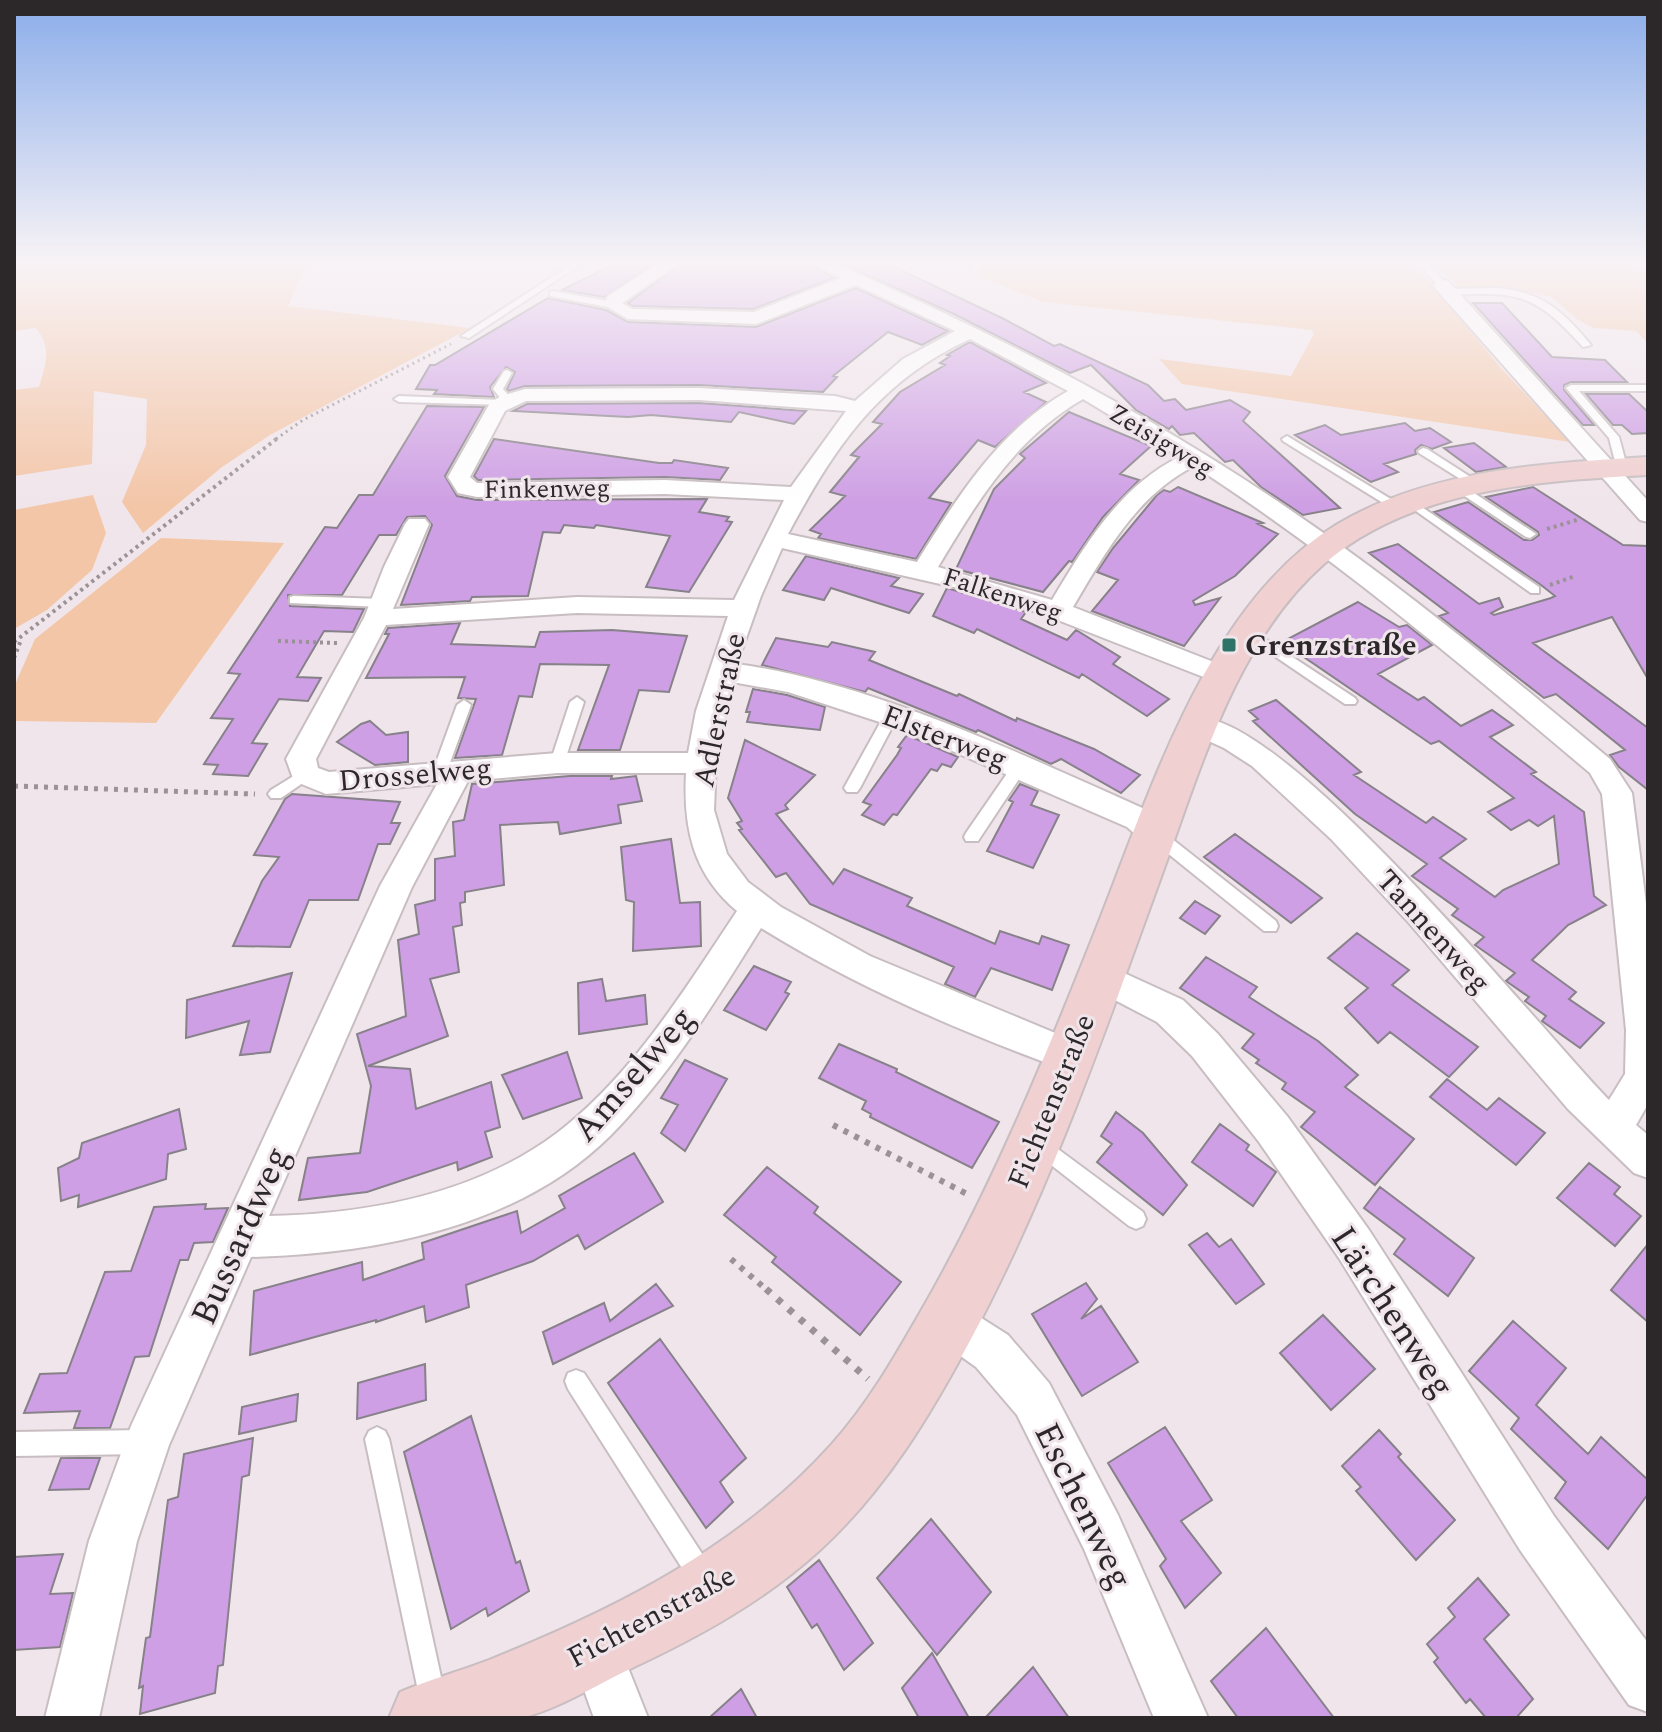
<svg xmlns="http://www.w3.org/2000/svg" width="1662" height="1732" font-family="Spectral,serif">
<rect width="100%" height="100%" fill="#f0e5ea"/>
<path fill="#f3c6a8" d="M14,262H307L288,306L470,328L270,435L222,467L143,533L122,502L146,445L147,399L94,391L92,464L14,476V390L39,387C46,364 52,348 36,328L14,331Z
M978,262H1413L1500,367L1570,442L1182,384L1159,359L1291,376L1314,334L1312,330L1044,302L979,277Z
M1431,262H1628L1648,274V343L1636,331L1594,328L1578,320L1552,297L1503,286L1460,288Z
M93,495L106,533L92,570L47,610L14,629V510Z
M161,538L284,543L156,723L14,721V687L35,639Z"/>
<path fill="#ce9fe4" stroke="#87818a" stroke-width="2" d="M618,262H656L604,297L562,290Z
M684,262H806L834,278L753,309L633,306L628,303Z
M837,262L888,264L1004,319L1054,346L1060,344L1148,385L1164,401L1175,399L1186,410L1230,400L1250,412L1243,421L1340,508L1303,515L1261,487L1233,460L1225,462L1194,433L1180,435L1172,426L1169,429L1136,410L1091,365L1070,373L954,314Z
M856,288L948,331L922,345L888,332L833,376L837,377L823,392L699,385L525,386L509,391L507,389L515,372L506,367L490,387L494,397L434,394L437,390L416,389L430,365H435L548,298L606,310L628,322L756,327Z
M1473,303H1502L1552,357L1605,360L1627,382H1571L1564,385V390L1594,425H1583Z
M970,342L1046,383L1024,392L1046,402L995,447L978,440L929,498L951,503L916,559L818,538L821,534L810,530L845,496L830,492L859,457L851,455L882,424L873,422L900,392L945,365L940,363L950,356L947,355Z
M1586,394H1629L1648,412V433L1632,434L1622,425H1613Z
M699,403L806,411L794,424L739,412L731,422L651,415L628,417L513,411L527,404Z
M427,406L484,407L445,476L457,496L477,500L707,499L699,512L729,517L726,521L732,522L689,592L646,587L670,536L596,525L594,528L564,525L560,533L543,532L528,596L472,597L470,601L401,605L432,525L425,516L407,517L396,535H379L342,595H288L290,606L364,609L353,632L324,631L297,677L321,678L308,701L279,699L252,743L267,744L248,776L213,774L218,765L204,764L233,719L211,718L240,674L228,673L325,527L337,528L359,495H373Z
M1069,412L1151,446L1120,474L1139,480L1103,517L1072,562L1069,561L1043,592L956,569L994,489L1025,458L1020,454Z
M1405,423L1415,431L1430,428L1451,442L1432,449L1421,445L1415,450L1416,454L1384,464L1398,472L1371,482L1295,435L1325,425L1341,435Z
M494,439L659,463H672L674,460L728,468L720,480L665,477L478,480L474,476Z
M1474,443L1506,467L1476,472L1444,448Z
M1178,487L1263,523L1258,524L1278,534L1235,576L1193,601L1195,605L1220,598L1184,646L1092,611L1118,580L1097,572L1113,548L1157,495L1164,490L1170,492Z
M1533,487L1623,545L1648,546V679L1612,617L1533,643L1648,728V790L1619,767L1610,755L1625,750L1556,694L1544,698L1439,616L1448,613L1369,553L1398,544L1479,604L1499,598L1503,607L1491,613L1494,615L1551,598L1555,596L1541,585L1434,512L1468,502L1524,540H1532L1539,535L1538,532L1486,497Z
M806,556L899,578L891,586L923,594L909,613L831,588L824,600L783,590Z
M947,588L1026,612L1021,619L1067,640L1076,630L1120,657L1113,664L1169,699L1147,716L1082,674L1079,678L977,629L974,633L933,616Z
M1358,602L1399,627L1407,625L1432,645L1378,674L1418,700L1424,697L1461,726L1492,710L1513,725L1490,737L1536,772L1531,774L1584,812L1594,896L1606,905L1568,925L1532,960L1576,992L1569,999L1604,1023L1580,1048L1542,1021L1546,1016L1525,1001L1529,997L1506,981L1515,973L1475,945L1484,937L1452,915L1458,909L1412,876L1427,864L1355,814L1253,721L1258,719L1249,711L1276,700L1361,772L1354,775L1426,823L1433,817L1466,839L1440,858L1495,897L1503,890L1559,864L1554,816L1538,826L1529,820L1511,830L1488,812L1514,798L1439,741L1431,744L1282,642Z
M460,623L451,644L535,647L540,632L612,630L687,636L669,692L639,690L620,750H578L609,665L540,664L532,697L519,696L502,755L455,758L476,699L458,698L465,677L366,678L389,634H385L388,628Z
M776,638L828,647L832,642L875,652L869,660L957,696L959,694L1016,721L1017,718L1094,749L1140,775L1121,793L1061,759L1051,764L978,730L976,732L868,688L865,692L762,665Z
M753,689L787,695L825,707L820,730L747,722L750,712H746Z
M370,721L386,735L408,732V762L375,765L337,742L361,724Z
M907,735L958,757L951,767L942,764L937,771L931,769L897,815L893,814L884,825L862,815L871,805L863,802L897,755L901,748L898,747Z
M745,740L815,775L785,805L788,809L776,814L833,884L844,869L912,898L907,906L995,944L1000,931L1039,944L1042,936L1069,945L1052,990L991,968L975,997L945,984L954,967L810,904L786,873L776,877L739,830L742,829L737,823L742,821L728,798Z
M570,776H612L611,779L636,776L642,801L618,805L621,823L560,834L558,822L500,825L504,885L465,892V902L460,903L462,925L453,927L459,972L430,979L448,1036L368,1066L410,1069L416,1109L491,1082L500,1127L485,1132L492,1157L458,1170L457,1162L367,1192L299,1200L308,1158L360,1153L371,1086L357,1034L406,1016L398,940L419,934L415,905L435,900V859L455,856L453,822L464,820L472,784Z
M1020,784L1038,791L1031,805L1059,815L1033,868L987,851L1013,802L1009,800Z
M292,794L400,802L391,823H400L390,844H378L358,900H309L290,947L233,946L262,881L279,857L254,855L285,799Z
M1235,834L1294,877L1322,898L1291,923L1204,857Z
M671,839L680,903L700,902L701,946L633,951L634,902L626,900L621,847Z
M1195,901L1220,916L1205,934L1180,918Z
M1357,933L1409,970L1392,985L1478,1047L1449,1077L1390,1032L1378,1043L1345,1008L1368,988L1328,958Z
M1206,957L1257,987L1249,997L1318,1041L1358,1075L1345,1087L1414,1139L1375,1185L1301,1127L1315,1112L1282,1089L1286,1083L1256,1063L1259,1060L1242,1048L1254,1034L1180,988Z
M754,966L791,982L785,992L789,994L766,1030L724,1010Z
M292,973L270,1052L240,1055L249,1021L186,1038L187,1000Z
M602,979L606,1001L645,995L647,1024L579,1034L578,983Z
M839,1044L897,1069L896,1072L999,1122L972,1168L870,1117L871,1114L862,1109L866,1101L819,1078Z
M567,1052L582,1098L523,1119L502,1075Z
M685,1060L727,1079L685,1151L661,1133L678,1105L661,1098Z
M1447,1079L1487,1110L1499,1098L1545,1133L1516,1165L1430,1097Z
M179,1109L186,1149L168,1154L166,1179L78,1207L79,1195L61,1201L58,1168L79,1158L82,1143Z
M1116,1112L1143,1133L1187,1185L1163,1215L1097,1162L1112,1144L1101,1136Z
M1220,1124L1249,1145L1246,1150L1276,1172L1253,1206L1192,1162Z
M634,1153L663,1202L585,1249L578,1235L533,1261L466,1285L469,1307L426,1322L424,1306L376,1322V1320L250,1355L254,1291L362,1262L363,1280L424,1259L422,1243L517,1211L521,1233L565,1208L559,1196Z
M1589,1163L1620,1187L1614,1194L1641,1216L1615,1246L1557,1198Z
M767,1167L818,1207L814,1213L901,1282L860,1335L772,1262L776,1257L724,1215Z
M1380,1187L1474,1258L1448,1296L1394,1254L1405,1239L1364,1208Z
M206,1204L205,1209L228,1208L213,1242L194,1243L188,1260H180L149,1356L135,1357L110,1428H74L80,1411L24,1413L40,1374L67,1373L105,1272L131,1271L154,1207Z
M1207,1233L1219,1247L1231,1239L1264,1284L1236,1304L1189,1245Z
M1648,1244V1322L1611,1290Z
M1086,1283L1097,1299L1081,1319L1101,1306L1138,1362L1082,1396L1032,1314Z
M656,1284L673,1306L553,1364L543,1332L604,1303L610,1321Z
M1323,1315L1375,1369L1331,1410L1280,1353Z
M1513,1321L1566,1368L1536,1405L1588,1454L1601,1437L1648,1480V1494L1608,1549L1555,1498L1566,1482L1511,1429L1519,1418L1469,1371Z
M660,1339L746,1458L720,1482L733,1502L706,1528L608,1383Z
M425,1364L426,1400L357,1419L358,1383Z
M298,1394L296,1421L239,1434L242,1407Z
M471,1416L516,1563L520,1561L529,1591L488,1616L486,1608L451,1629L404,1452Z
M1165,1427L1212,1500L1181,1521L1221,1573L1185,1608L1160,1566L1166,1559L1108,1463Z
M1379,1430L1401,1454L1398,1457L1455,1520L1416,1560L1356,1491L1361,1487L1342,1466Z
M253,1438L249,1475L242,1477L223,1665L218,1666L215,1693L140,1714L143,1686L139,1688L146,1638L150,1637L168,1500L178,1497L184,1454Z
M61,1458H100L89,1489L49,1490Z
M931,1519L991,1592L937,1655L877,1578Z
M63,1554L50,1594L73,1593L60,1647L14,1650V1557Z
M819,1560L873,1643L844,1670L817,1624L812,1628L787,1587Z
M1478,1578L1509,1615L1484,1639L1533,1699L1516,1718H1486L1470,1699L1466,1703L1434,1662L1438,1658L1427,1644L1455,1617L1448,1608Z
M1266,1628L1334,1718H1238L1211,1681Z
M932,1653L969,1718H919L902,1688Z
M1033,1667L1069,1718H985Z
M741,1689L757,1718H709Z"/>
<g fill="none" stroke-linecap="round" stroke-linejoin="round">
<g stroke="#c8bec2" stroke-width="4">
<path id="lane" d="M575,262H584L469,338L461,336Z
M1418,262H1426L1445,283V287H1439Z
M1496,288C1541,291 1563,311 1591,345L1583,347C1534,293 1520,292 1449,295L1445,292L1449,289Z
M553,291L613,302L618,305L613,308L550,296V292Z
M507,370L512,373L503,389L513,400L506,405L399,402L394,399L399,396L502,400L493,389L504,371Z
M1648,385V391H1579L1619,437L1627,467L1617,469L1609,438L1566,388L1571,385Z
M1287,436L1404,507L1406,509L1396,511L1283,441L1282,439Z
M1423,448L1427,449L1483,485L1473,487L1419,453L1418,451Z
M1457,487H1465L1536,534L1530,538L1526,537L1457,491Z
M1413,501L1539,587V593H1531L1409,506L1407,504Z
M294,596L382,599L388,603L382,607L290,603V597Z
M1250,629L1355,698L1357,701L1355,704H1345L1245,636V630Z
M577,697L584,702L564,763L557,768L552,767L550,763L570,702Z
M464,700L471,705L447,771L445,775H435L433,771L457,705Z
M892,709L899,714L860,788L857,792H847L844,788L885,714Z
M1020,761L1027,766L1025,770L978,841H966L964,837L966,833L1015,762Z
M305,769L310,770L312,774L310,778L281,798H271L268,794L271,790Z
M1156,829L1162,831L1276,921L1278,926L1276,931H1264L1150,839L1148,835L1150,831Z
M1039,1135L1143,1212L1146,1219L1143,1226L1136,1229L1129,1226L1032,1150L1029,1144L1032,1138Z
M576,1370L584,1373L712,1569L715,1578L712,1587L703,1590L694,1587L568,1389L565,1381L568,1373Z
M377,1427L385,1431L389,1439L446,1700L442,1709L433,1713L424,1709L420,1700L365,1439L369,1431Z
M144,1430L152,1434L156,1442L152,1450L144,1454L14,1456V1432Z"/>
</g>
<g stroke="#c8bec2" stroke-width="4">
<path id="street" d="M661,262H681L622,303L632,309L754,312L841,278L809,262H831C994,332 1153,415 1299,516C1408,591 1509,675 1610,759L1632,793L1648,919V1104L1636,1125L1648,1135V1178L1634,1173L1568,1109L1409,923L1331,839L1252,766L1224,748L1191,733L1187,726L1191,719C1272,696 1546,1036 1609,1100L1625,1074L1626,1030L1602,794L1590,773C1462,665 1335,557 1194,466C1136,496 1105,553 1073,607L1234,670L1238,676L1234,682L1224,685L1050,617L980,593L782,548L761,596L737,664C874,683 1023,755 1149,811L1167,826L1172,834L1167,842C1149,848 1141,839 1127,827L904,730L788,692L732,682L716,761L714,810L727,854L748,882L781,907L870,956L1084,1045L1089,1056L1084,1067L1071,1072C964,1033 858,988 761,928C716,1000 671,1074 611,1135C519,1227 376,1254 251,1257L169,1445L137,1541L99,1718H45L89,1541L131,1426L380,886L437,784L326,794L294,781L286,759L364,618L384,567L405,524L409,519H425L429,524L393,609L577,597L734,600L784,500L665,494L477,497L458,493L448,477L490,403L501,396L525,389L699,388L835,396L855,401L903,359L955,331L856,285L756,324L628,319L604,305L608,296ZM970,339L1068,391C999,430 958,496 917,562L788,534C834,448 878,381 970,339ZM1083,399L1179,457C1119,487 1085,545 1052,600L938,567C977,502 1015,438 1083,399ZM699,400L846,411L791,487L665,480L477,483L470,477L505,411L526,401ZM577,613L728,616L696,711L688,753H557L329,772L318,768L316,759L386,625ZM557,773H686C683,828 693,874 737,911C685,989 632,1076 557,1133C476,1194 369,1214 269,1216L412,887L468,781Z
M1442,280L1448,281L1648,501V522L1640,520L1436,289L1433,285Z
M1100,962L1183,1000L1218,1034L1287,1116L1369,1230L1554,1516L1648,1643V1712L1629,1705L1520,1550L1339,1258L1259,1142L1192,1056L1157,1022L1088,986L1083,976L1088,966Z
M949,1300L964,1307L1008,1335L1049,1383L1118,1515L1208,1718H1154L1084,1549L1017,1415L976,1367L934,1337L927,1322L934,1307Z
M595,1622L613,1630L648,1718H594L569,1648L577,1630Z"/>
</g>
<g stroke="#c8bec2" stroke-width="4">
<path id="secondary" d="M1648,457V475C1539,481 1413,488 1325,563C1233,643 1198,778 1157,888C1102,1040 1048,1194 972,1337C930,1416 886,1489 820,1550C764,1601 700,1636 632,1668C598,1684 562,1707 525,1717C514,1720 499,1718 487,1718C454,1718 422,1718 389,1718L400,1692C429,1680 460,1671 489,1660C616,1609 738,1548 831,1445C869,1403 897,1353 925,1304C993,1185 1044,1060 1094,934C1149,797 1204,606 1336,525C1427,470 1544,463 1648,457Z"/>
</g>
<path stroke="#9a9296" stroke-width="3" stroke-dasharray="2 4" stroke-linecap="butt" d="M969,262L970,274
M276,439L303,420L451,344"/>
<path stroke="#9a9296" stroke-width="4" stroke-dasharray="3 4" stroke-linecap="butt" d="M1547,529L1580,519
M1550,585L1575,576
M278,641L337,643
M14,642L279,437
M14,658L21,640"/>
<path stroke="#9a9296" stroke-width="5" stroke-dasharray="4 6" stroke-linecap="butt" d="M14,786L255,794"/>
<path stroke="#9a9296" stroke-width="6" stroke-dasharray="5 7" stroke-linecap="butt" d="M833,1125L967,1194
M731,1259L768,1291"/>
<path stroke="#9a9296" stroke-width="7" stroke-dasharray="6 9" stroke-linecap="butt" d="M766,1289L868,1379"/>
<use href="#lane" fill="#fff" fill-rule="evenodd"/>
<use href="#street" fill="#fff" fill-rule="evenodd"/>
<use href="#secondary" fill="#f0d0d0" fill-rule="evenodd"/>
</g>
<linearGradient id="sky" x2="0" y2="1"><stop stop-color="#8badea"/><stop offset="0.52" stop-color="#f8f3f6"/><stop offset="1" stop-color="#f8f3f6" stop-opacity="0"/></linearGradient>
<rect width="1662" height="504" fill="url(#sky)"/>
<rect fill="#2d7368" stroke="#f0e5ea" stroke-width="3" x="1221" y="637" width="16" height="16" rx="4"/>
<g text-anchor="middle" stroke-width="6" stroke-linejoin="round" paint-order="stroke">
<g font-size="26" fill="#2c282a" stroke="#f0e5ea">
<text transform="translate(1162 440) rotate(31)" y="9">Zeisigweg</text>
<text transform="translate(547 488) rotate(-1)" y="9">Finkenweg</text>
<text transform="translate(1003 594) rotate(18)" y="9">Falkenweg</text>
</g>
<g font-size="30" font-weight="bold" fill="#2c282a" stroke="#f0e5ea" text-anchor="start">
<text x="1245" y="655">Grenzstraße</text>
</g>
<g font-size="30" fill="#2c282a" stroke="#f0e5ea">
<text transform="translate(719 710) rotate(-78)" y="10">Adlerstraße</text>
<text transform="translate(945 737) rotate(21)" y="10">Elsterweg</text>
<text transform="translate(415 774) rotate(-5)" y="10">Drosselweg</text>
<text transform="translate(1434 931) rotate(48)" y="10">Tannenweg</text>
<text transform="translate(1051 1101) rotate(-68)" y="10">Fichtenstraße</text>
<text transform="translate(651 1616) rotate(-28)" y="10">Fichtenstraße</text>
</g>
<g font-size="36" fill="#2c282a" stroke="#f0e5ea">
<text transform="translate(632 1073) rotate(-49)" y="13">Amselweg</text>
<text transform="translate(239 1235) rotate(-66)" y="13">Bussardweg</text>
<text transform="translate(1394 1311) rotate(57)" y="13">Lärchenweg</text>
<text transform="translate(1085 1505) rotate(64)" y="13">Eschenweg</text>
</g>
</g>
<rect width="1662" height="1732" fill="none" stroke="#2c282a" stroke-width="32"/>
</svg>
